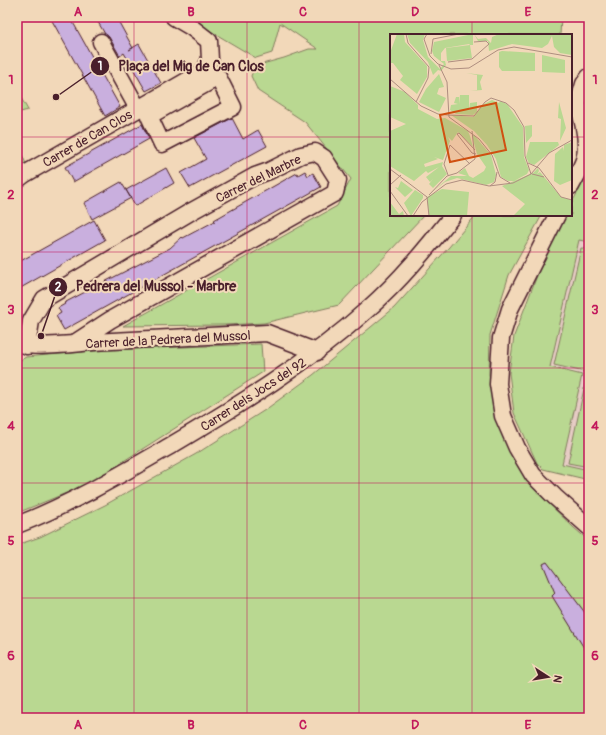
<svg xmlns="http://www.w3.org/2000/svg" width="606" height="735" font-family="Pangolin,sans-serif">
<rect width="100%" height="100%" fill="#f2d8b9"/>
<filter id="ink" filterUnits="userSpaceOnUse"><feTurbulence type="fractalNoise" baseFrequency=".025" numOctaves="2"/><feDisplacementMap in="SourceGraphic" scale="8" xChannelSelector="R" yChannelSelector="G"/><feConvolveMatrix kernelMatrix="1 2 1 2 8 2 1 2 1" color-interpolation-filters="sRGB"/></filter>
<g filter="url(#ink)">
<path fill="#e6ccc4" d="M579,240L589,242V470L562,464L582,375L550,367Z"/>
<path fill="#b9d891" stroke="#827c5e" d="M187,17H561L560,35H391V215H424L339,305L264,323L225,325L123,326L337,206L351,179L305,122L258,91L251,76L255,66L284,58L309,49H318L280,23L272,53L256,58Z
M17,91L28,110L17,113Z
M21,152L26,164L17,171V153Z
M589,172V242L579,240L550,367L582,375L562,464L589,470V480L543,469L537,463L514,413L509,373L514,336L538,273L566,215H571V204Z
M476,215H542L509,275L490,335L489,374L494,411L507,442L533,488L573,527L589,541V718H17V545L40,537L105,505L196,454L265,410L313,375L394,308L449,247Z
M581,248L589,249V373L554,365Z
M261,344L263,372L86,485L17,513V362L26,357L104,350Z
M585,384L589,385V467L568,463Z"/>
<path fill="#c9afde" stroke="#4a1f2b" d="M50,17H70L120,107L105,116Z
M95,17H116L133,48L129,50L139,44L161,83L146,91L124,53L120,56L109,37L105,34Z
M232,118L243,139L258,130L267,146L190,188L181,173L206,159L194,138Z
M142,124L149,139L73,182L65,167Z
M166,168L174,183L135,206L126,190Z
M305,171L308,176L313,173L321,187L64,330L56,316L61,313L58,308L65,304L64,303L170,248L182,237L183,238L215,221L214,220L297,173L298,175Z
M121,182L131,198L92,219L84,203Z
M94,220L105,240L17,290V263Z
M547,562L589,618V656L552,596L555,593L543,564Z"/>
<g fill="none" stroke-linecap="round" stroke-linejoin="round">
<g stroke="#4a1f2b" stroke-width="19">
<path id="street" d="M101,42L138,109
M218,77L233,107L162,144L149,116Z
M578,104L584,84L589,77
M17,180L25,174L204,71L210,60L209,41L191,27L174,17
M571,186C575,178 581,169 584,160C589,144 583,120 578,104
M557,215L510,309L501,338L498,384L503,416L517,448L533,475L555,497L589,527
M18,344C41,348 69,344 93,342L267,333L317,352
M27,346L31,321L44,299L192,211L255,176L269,171L301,155L315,152L324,158L338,180L335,193L110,320L73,344
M17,525C71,504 120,475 170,446C239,405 308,363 368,309C400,281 427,248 453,215"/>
</g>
<use href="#street" stroke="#f2d8b9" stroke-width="16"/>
</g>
</g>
<path fill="none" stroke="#c2185b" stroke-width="1" stroke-opacity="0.55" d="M134,17V718M247,17V718M359,17V718M472,17V35M17,137H391M571,137H589M472,215V718M17,252H589M17,368H589M17,483H589M17,598H589"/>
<g text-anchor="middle" stroke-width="4" stroke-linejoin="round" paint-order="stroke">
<g font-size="13" fill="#4a1f2b" stroke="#f2d8b9">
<text transform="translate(87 138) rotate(-30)" y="5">Carrer de Can Clos</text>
<text transform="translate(258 178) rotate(-26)" y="5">Carrer del Marbre</text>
<text transform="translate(168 339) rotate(-3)" y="5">Carrer de la Pedrera del Mussol</text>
<text transform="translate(253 394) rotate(-33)" y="5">Carrer dels Jocs del 92</text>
</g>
</g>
<g transform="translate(390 34)">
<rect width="182" height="182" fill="#f2d8b9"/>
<path d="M7,0H14L15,8L37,32V43L27,60L10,46L13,42L3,29H0V19ZM17,0H35L33,6L38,23L50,35L54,30L44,22L42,17L44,8L83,0V11H80L82,24L57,27L56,14L80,11L79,10L55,14L51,19V27H55L56,31L51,37L48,36L43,41L38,28L20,9ZM84,0L88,5L96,4L101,9L102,3L109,0H182V21L170,19L164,13L162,2L158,10L152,14L122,10L99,17L98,7H88ZM112,17L145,19V37H112L109,33V18ZM152,21L175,26V39L152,38ZM76,39L93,41L90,48L92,56L80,57L87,56V41ZM49,40L54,53L49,54L47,60L56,64L49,78L29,68L36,55ZM0,52L15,58L28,71V75L47,85L55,84L78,97L80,102L83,113L68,98L62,107L58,103L60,107L53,126L44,123L48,125L34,130L35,133L53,128L52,132L57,140L43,154L39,150L43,145L40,148L36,143L49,133L38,139L36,137L24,147L0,132V97L16,90L0,83ZM70,61H79V77L80,69L87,68V78L83,81L66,80L60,76L61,71L68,70L64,69L66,63H69V70ZM102,66L109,69L110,67L117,70L133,93L134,123L139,136L137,140L124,147H118L111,143L106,125L97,111L84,97L61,81L83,83L94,70ZM169,68L176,94L170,107L171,85L168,84ZM142,91V102L136,109L135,92ZM84,101L101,121L106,141L104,148L96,151L67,144L55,148L42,158L61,142H77L68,139L75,134L79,142L83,144L94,137L96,133L87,120L82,102ZM140,108H168L169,111L144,131L139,129L136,123ZM182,108V146L170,151L164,147L165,120L173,113L174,117V111ZM148,134L149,137L147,140L150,138L171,163L182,166V182H123L135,170L112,152L143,139ZM11,147L23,156L15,163L5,153L8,154ZM52,155L79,158L77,182H39L37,163ZM25,156L33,161V164L21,182L14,169ZM0,168L9,180L13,177L14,182H0Z" fill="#b9d891"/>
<path fill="none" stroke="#af8e80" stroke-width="1" d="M16,0L18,9L39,33L38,44L26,68M37,0L34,5L40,22L48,30L61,35L79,34L108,16L124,13L182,23M43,5L69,0M41,20L43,5M58,28L82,25L99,10L96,7L84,8M49,31L57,48L59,83L89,105L102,121L110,143L120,149M0,45L31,72L48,80L58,81M58,81L84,82L95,68L101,64L116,69L124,76L134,93L135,122L141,140M85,116L69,99L67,100L82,119L86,120M138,129L149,134L171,163L182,166M0,135L37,163L39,182M142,140L154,143M58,141L54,130L60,111L80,130M0,151L11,141M100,152L105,148L107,138M0,157L18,182M39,161L57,142L67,139L85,125L82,97M23,182L32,168L56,150L72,146L99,152L123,149L141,140L159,119L182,106"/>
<path fill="#d05011" fill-opacity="0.15" stroke="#d05011" stroke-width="2" d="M106,69L116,116L60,128L50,81Z"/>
<rect width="182" height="182" fill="none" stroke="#4a1f2b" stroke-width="2"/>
</g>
<path fill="none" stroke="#4a1f2b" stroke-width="1.5" d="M56 97L100 66M41 336L58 287"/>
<g fill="#4a1f2b" stroke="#f2d8b9" stroke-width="1.5">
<circle cx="56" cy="97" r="4"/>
<circle cx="41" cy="336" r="4"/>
<circle cx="100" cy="66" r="10"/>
<circle cx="58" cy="287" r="10"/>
</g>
<g font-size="12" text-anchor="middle" font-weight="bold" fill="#fff">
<text x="100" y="70">1</text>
<text x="58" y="291">2</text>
</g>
<g font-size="14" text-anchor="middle" font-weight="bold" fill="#4a1f2b" stroke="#f2d8b9" stroke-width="4" stroke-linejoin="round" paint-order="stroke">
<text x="191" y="71">Plaça del Mig de Can Clos</text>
<text x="156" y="291">Pedrera del Mussol - Marbre</text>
</g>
<rect width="606" height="735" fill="none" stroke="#f2d8b9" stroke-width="44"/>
<g transform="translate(548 677) rotate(102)" stroke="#f2d8b9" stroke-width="3" paint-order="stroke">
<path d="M0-3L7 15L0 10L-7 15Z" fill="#4a1f2b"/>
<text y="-6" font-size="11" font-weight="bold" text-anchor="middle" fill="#4a1f2b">N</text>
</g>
<rect x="22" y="22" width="562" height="691" fill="none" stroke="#c2185b" stroke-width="1.5"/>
<g font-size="13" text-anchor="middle" font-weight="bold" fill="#c2185b">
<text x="78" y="16">A</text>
<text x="191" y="16">B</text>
<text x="303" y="16">C</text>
<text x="415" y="16">D</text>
<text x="528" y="16">E</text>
<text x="11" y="84">1</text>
<text x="595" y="84">1</text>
<text x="11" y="199">2</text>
<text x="595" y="199">2</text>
<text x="11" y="314">3</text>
<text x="595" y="314">3</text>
<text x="11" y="430">4</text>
<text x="595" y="430">4</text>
<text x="11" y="545">5</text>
<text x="595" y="545">5</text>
<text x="11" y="660">6</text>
<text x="595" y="660">6</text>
<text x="78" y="729">A</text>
<text x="191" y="729">B</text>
<text x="303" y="729">C</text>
<text x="415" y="729">D</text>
<text x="528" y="729">E</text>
</g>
</svg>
